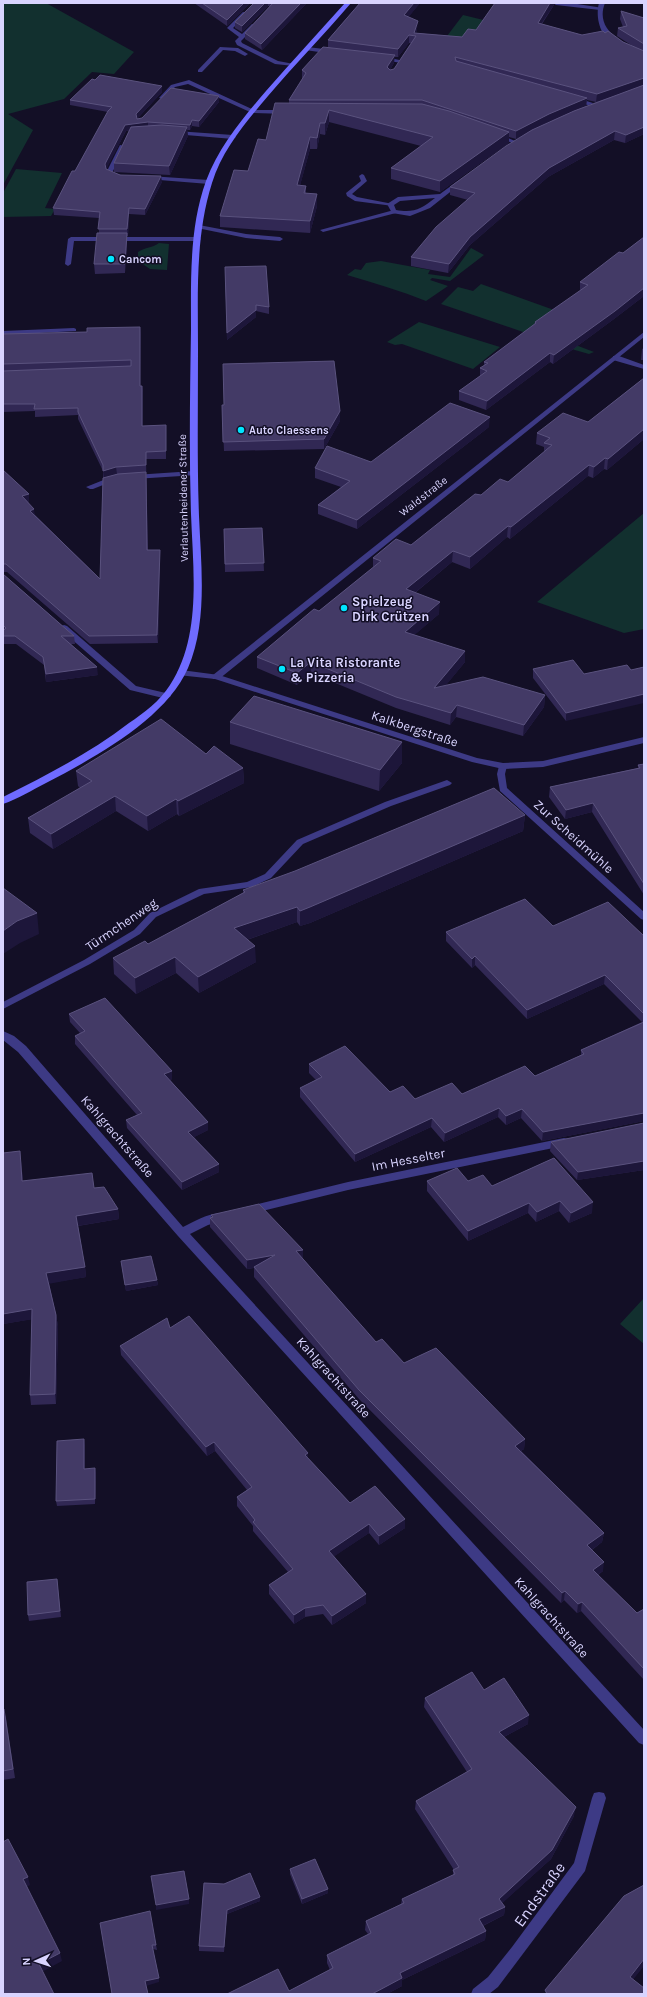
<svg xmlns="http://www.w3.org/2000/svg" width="647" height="1997" font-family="Karla,sans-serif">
<rect width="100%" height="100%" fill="#130f26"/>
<path fill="#12302f" d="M3,3H46L134,52L114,74L92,72L64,99L8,114L33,130L3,185Z
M463,15L524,30L462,43L444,40Z
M16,169L62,173L45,208L55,209L51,216L3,217V193Z
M159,243L169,244L167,270L150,269L138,261V252C145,247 153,248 159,243Z
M471,248L484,255L450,281L432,278L430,280L448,286L426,301C401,291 374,283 347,275L355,269L361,270L366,263L381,261L430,270L428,274L450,277Z
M481,284L554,310L573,344L594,352L589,354L529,337L526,333L441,304L458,287L473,291Z
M419,322L500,347L473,369L402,344L395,345L387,342Z
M644,513V629L624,633L537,602Z
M644,1298V1344L620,1324Z"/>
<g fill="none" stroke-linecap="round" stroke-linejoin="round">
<path fill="#3d3a85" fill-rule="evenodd" d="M553,3H571L603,8L600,10L556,5Z
M243,12L248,13L233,28L242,34L252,24L257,25L241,41L242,43L278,61L294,64V66L275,64L237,45L235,41L239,37L227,28Z
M220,47L238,48L248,54L245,56L235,51L223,50L202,72H198V70Z
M307,47L333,50L336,52L333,54L305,50L304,49Z
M381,56L404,61L401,63L379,59L378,58Z
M189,80L254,110L255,111L250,112L188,84L175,87L164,99L159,98L171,85Z
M176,131L233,135L236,137L233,139L174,134V132Z
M120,145L125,146L113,171V173L121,175V177L108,175L107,171Z
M362,174L364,175L367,181L352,194L357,197L393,204V206L355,201L347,196L346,193L361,181L359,176Z
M149,176L209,180L212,182L209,184L147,179L146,178Z
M394,210L396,211V213L323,232L320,230Z
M199,225L246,234L280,237L283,239L280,241L246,238L197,228L196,227Z
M71,237H198L201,239L198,241H74L71,264L68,266L65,264L68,239Z
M74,328L76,329V331L3,335V331Z
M613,356H619L644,365V369L613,360Z
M194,471L198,473L197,475L134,479L130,477L134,475Z
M111,477H114L118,479L93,489H90L86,487Z"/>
<path fill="#3d3a85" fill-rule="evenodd" d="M599,3H605C599,18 605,30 618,39V41C600,42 595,16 599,3Z
M574,97L599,105L600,106L597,108L572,100L571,99Z
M250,110H286L289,112L286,114L252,113L250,112Z
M494,134H498L520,143L515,144L494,136Z
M459,180L464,181L430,208L410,216L392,213L387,204L398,197L440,194ZM435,198C421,209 414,213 396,210L394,205L400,201Z
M644,332V337L219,679H213L212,677L213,675Z
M64,625L67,626L136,686L170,694L171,696L167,699L130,690L61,630V626Z
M503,763L507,766L505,774L507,788L644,912V920L641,919L500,791L497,774L499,766Z
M447,780L452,783L450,785L391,806L303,844L271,878L252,887L204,894L156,917L140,934L90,964L3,1009V1002L84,960L134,930L150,913L199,889L247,882L265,874L297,840L385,802Z
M3,1031L14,1036L26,1046L183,1227C195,1221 213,1210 226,1214L227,1217L226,1220L208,1225L190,1234L644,1730V1745L639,1743L178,1236L18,1052L3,1040Z
M564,1138L568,1139L569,1142L568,1145L348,1190L250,1214L246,1213L245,1210L246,1207L250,1206L348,1182Z
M599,1792L604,1793L606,1798L585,1871L498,1987L489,1994H471L473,1989L488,1977L512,1947L574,1863L592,1798L594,1793Z"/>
<path fill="#3d3a85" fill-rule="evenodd" d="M181,670L219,675L477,758L503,763L543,761L644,737V743L543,767L503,769L472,762L215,679L178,675L177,673L178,671Z"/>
<path fill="#6f6bff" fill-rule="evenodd" d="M345,3H351C324,35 295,64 268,96C246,122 222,150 212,183C195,237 198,294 198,349C198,405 197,461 199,516C201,565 208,622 188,668C166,719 94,758 46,783C32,790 18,799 3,804V797C47,775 90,753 129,723C144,713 160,701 170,685C202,636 193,570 191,514C189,453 190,392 191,330C191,281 189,228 206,181C219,146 243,118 266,91C292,61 319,32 345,3Z"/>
</g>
<path fill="#312854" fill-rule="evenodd" d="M194,3H250L227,26Z
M254,3H307L262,50L245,39V33L270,6H268L242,32L235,28V22Z
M360,3H420L408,17L417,29L416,33L462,37L476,30L495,3H554V5L542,24L582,35L605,33L634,47L617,36L618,28L623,27L620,19L621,11L644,18V134L625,143L614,140L548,177L470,245L448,273L411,266V257L468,200L450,195V187L527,133L516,139L509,137V143L440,192L391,179V168L421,146L329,122L325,135L320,134L317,149H310L300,185L306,186V193L317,194V206L310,233L220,227V216L289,103V100L303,79L302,78V70L328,47V40ZM409,43H411L394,69L390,70L394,63V57H398ZM587,100L596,102L586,106ZM562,116L537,128L548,122Z
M162,86V92L137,119L142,118L219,96V102L199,127L192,126L190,130H187L188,136L170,175L114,172V163L129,131H126L106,169L120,175L162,182L145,215L129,214L128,236H127V242L125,273L95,274L94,264L99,233V218L54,215L53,208L75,171L108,112L70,105V100Z
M644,237V296L614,319L553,364L550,362L486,410L459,400V391L480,376V368L484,366V362L534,325L535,322L580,291V282L623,253Z
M225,267L269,307V314L256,311V317L227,340Z
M140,327V386H142L143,393V426L166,433V459H146L148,550H160V558L158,643L90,644L7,572H3V470L29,502H28L35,515L100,579L103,478V471L78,419V415L35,417V411L3,412V334L87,332Z
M644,348V360H641L642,349Z
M644,378V439L607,470L604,469L593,478L588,476L510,539L507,537L470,569L452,562L415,593L439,614L414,635L465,651V662L445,686L545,695L544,707L523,736L456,717L450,725L396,708L311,673L297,685L257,668V657L319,611L373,568V558L411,545L481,495L508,482L544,452V447L536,444L537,433L588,422Z
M222,405L340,411V421L324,449L224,451Z
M489,427L357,529L318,514V505L341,487L315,478V468L371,462Z
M262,528L264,571L225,572L224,529Z
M3,574L74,636L75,644H71L98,675L46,682L44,665L16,644H3Z
M533,669L584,674L631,670L566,721L533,678Z
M230,722L402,763L379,791L230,744Z
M206,754L243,768L244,783L179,816L177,814L148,831L116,811L53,849L30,833L28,818L80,788L78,786L76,771Z
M644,764V895L592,812L565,819L549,797L550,787L638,768V765Z
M525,815L523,831L310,923L300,926L297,922L247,940L256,962L199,993L176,973L136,994L114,974L113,958L148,944L243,893V890Z
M553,926L644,936V1121L542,1141L521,1118L506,1125L498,1117L444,1142L431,1127L355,1162L300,1097V1088L316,1080L309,1073V1064L390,1092L415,1099L462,1094L535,1076L581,1055V1050L642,1022L604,984L527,1019L475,965L472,968L446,941V932Z
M69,1014L172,1071V1079L170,1080L208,1122V1130L194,1137L219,1164V1172L182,1190L127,1128L126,1120L137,1115L75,1044V1036L80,1033L70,1022Z
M644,1123V1170L577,1180L550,1151L551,1142Z
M554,1158L592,1213L569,1223L559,1211L536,1222L528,1213L468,1241L427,1191V1181H468L492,1186Z
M21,1161L23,1181L94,1188L118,1209L119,1219L78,1226L85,1267L86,1277L49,1283L56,1315L58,1326L56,1404L31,1405L30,1395L32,1319L3,1324Z
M211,1215L303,1250V1259L376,1342L404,1363L525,1439L524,1449L521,1451L604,1533L602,1542L592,1550L603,1571L598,1575L637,1613L644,1609V1680L581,1611L577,1613L564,1600L561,1603L359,1399L254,1277V1268L247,1269L210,1227V1218L211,1217Z
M121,1261L157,1280L158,1285L126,1291Z
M170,1328L308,1458L350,1503L405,1528L379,1545L369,1533L334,1556L366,1594V1603L332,1625L323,1614L305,1617L294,1624L269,1594V1585L288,1572L253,1531V1526L237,1506V1497L247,1490L215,1451L207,1456L121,1355L120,1346Z
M85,1445V1469L96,1473L95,1504L57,1506L56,1501Z
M57,1579L61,1617L29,1621L28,1615Z
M484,1690L528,1724L504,1737L574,1816L551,1859L502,1903L505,1907L504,1915L483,1926L486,1931L485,1940L402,1980V1986L387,1994H227L289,1991L330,1970L327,1963V1955L368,1934L365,1930L366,1921L401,1904L402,1899L453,1875V1870H454L415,1809L416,1801L467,1772L424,1707L425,1698Z
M3,1709L6,1718L15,1778L3,1780Z
M290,1869L328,1889V1893L302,1904L290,1874Z
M204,1883L260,1897V1901L227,1914L224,1952L199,1951V1946Z
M100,1923L156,1945L157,1950L153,1949L159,1982Z"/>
<path fill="#1d163a" d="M244,3H250L227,26V20Z
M265,3H268V6L242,32V26Z
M301,3H307L262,50L261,44Z
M414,3H420L404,23V15Z
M550,3H554V5L537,30L538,23Z
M418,21L417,29L416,36L414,33Z
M409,35V43L398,57V49Z
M395,55L394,63L387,75V67Z
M644,78V86L596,102L597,94Z
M162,86V92L136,120V114Z
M219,96V102L199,127V121Z
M587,98L586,106L548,122L516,139V131L549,114Z
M329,110V122L325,135V123Z
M192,120V126L190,130V125Z
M148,122V128L126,131L106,170L105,164L125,125Z
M320,123V134L317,149V138Z
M187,127L188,136L170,175L169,166Z
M644,127V134L625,143L626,135Z
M615,131L614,140L548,177L470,245L448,273L449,264L470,237L549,168Z
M509,132V143L440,192V181Z
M310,137V149L297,197V185Z
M161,176L162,182L145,215V209Z
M317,194V206L310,233V221Z
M129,208V214L128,236L127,229Z
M127,233V242L125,273V264Z
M644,288V296L614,319L553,364L554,355Z
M256,310V317L227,340V333Z
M140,327L141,334L140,393Z
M550,353V362L486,410L487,401Z
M142,386L143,393V433L142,426Z
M340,411V421L324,449V439Z
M490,417L489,427L357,529V520Z
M644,429V439L607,470L608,459Z
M605,458L604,469L593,478L594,467Z
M589,465L588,476L510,539L511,527Z
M116,467L117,474L104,479L103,471Z
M29,494V502L22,504V496Z
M34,509L35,517L30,511Z
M508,526L507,537L470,569V557Z
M160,550V558L158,643L157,635Z
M453,551L452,562L406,600V589Z
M440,602L439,614L404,644L405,632Z
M465,651V662L434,700V688Z
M311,662V673L297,685V673Z
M97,667L98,675L46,682V674Z
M644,694V703L566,721V713Z
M545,695L544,707L523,736L524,725Z
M457,705L456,717L450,725L451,713Z
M402,742V763L379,791L380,770Z
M243,768L244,783L179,816L178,801Z
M115,796L116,811L53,849L51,834Z
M176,799L177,814L148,831L147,816Z
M593,803L592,812L565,819L566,810Z
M525,815L523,831L310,923L300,926V911Z
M297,907V922L235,944L234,928Z
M37,913L39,934L20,943L3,954V931L17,921Z
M255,946L256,962L199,993L198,977Z
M475,956V965L472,968V959Z
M175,957L176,973L136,994L135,978Z
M605,975L604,984L527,1019V1010Z
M172,1071V1079L165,1082L164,1074Z
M499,1108L498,1117L444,1142L445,1133Z
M522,1109L521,1118L506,1125V1116Z
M644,1113V1121L542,1141L543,1132Z
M432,1118L431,1127L355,1162V1154Z
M208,1122V1130L189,1140L188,1132Z
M20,1151L24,1191L22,1181Z
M644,1161V1170L577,1180L578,1172Z
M219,1164V1172L182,1190V1182Z
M560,1201L559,1211L536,1222L537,1212Z
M593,1202L592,1213L569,1223L571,1213Z
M529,1203L528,1213L468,1241V1231Z
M118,1209L119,1219L77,1226L76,1216Z
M303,1250V1259L296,1251Z
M275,1255L276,1264L247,1269V1260Z
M85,1267L86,1277L48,1284L46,1273Z
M157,1280L158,1285L126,1291L125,1285Z
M32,1309L34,1319L3,1324V1314Z
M56,1315L58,1326L56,1404L55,1394Z
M84,1439L85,1445V1474L84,1469Z
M525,1439L524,1449L514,1455L515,1446Z
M214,1442L215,1451L207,1456L206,1447Z
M308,1453V1462L305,1455Z
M95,1468L96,1473L95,1504Z
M405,1519V1528L379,1545V1536Z
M369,1524V1533L329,1560V1551Z
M604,1533L602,1542L586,1554L587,1545Z
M604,1562L603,1571L592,1579L593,1570Z
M565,1591L564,1600L561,1603L562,1593Z
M366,1594V1603L332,1625V1616Z
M582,1602L581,1611L577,1613L578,1604Z
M305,1608V1617L294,1624V1615Z
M529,1715L528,1724L498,1740L499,1732Z
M576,1807L574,1816L551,1859L498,1907L499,1899Z
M28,1877L30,1885L25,1888L23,1879Z
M328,1889V1893L302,1904V1899Z
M260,1897V1901L227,1914L224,1952V1947L227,1910Z
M189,1899V1904L156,1910V1905Z
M505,1907L504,1915L478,1928L479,1919Z
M486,1931L485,1940L402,1980V1986L387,1994H372L400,1973Z
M60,1953L62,1961L40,1973L39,1964Z
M644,1959V1966L628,1986L630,1977Z
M159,1978V1982L146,1986L145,1981Z"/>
<path fill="#433a66" stroke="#5a527e" d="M202,3H244L227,20Z
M254,3H265L242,26L235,22Z
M273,3H301L261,44L245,33Z
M360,3H414L404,15L418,21L414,33L462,37L468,29L476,30L495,3H550L538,23L582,35L603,31L605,33L608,31L623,42L644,51V78L597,94L455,57L456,61L587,98L549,114L516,131L422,100H289L306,73L302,70L323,47L395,55L387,67L390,70L394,69L416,36L409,35L398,49L328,40Z
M621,11L644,18V44L618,28L627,26Z
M100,75L162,86L136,114L137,119L142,118L171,88L219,96L199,121L192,120L190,125L148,122L125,125L105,164L106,169L120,175L161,176L145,209L129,208L127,229H98L100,212L53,208L72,171H75L108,111L112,107L70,100L92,79L95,80Z
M644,85V127L626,135L615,131L549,168L470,237L449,264L411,257L436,227L475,193L450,187L506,146L532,130L574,111Z
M275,103L422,104L449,111L509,132L440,181L391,168L433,137L329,110L325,123H320L317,138L310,137L297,185L306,186L304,193L317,194L310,221L220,216L234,170L248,171L258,139L266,140Z
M162,125L187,127L169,166L114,163L131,127Z
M97,233H127L125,264H94Z
M644,237V288L615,311L554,355L550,353L487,401L459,391L487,371L480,368L488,363L484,362L536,323L535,322L588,285L580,282L619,252L623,253Z
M266,266L269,307L256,305V310L227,333L225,267Z
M140,327V386H142V426L166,425V451L146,452V465L116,467L103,471V465L78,412V408L34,409L35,404H3V371L131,366V360L3,364V334L87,332V328Z
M334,361L340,411L324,439L223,442L222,405H224L223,364Z
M644,378V429L608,459L605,458L594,467L589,465L511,527L508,526L470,557L453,551L406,589L440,602L405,632L465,651L434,688L483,677L545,695L524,725L457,705L451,713L396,697L311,662L297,673L257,657L314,609L319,611L381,561L373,558L396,539L411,545L475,494L481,495L500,479L508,482L552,445L544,443L550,438L537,433L563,413L588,422Z
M450,403L490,417L357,520L318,505L350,481L315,468L327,446L371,462Z
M3,470L29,494L22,496L34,509L30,511L100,579L103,478L118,474L146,472L147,550H160L157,635L89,636L6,564H3Z
M262,528L264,563L225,564L224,529Z
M3,574L74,636H61L97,667L46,674L43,657L15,636H3V631L6,628L3,625Z
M573,660L584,674L627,665L631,670L644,667V694L566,713L533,669Z
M254,696L402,742L380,770L230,722Z
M161,719L206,754L214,746L243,768L178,801L176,799L147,816L115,796L51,834L28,818L92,781L76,771Z
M644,764V793H643L644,794V884L593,803L566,810L550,787L640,768L638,765Z
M494,788L525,815L310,907L300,911L297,907L234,928L255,946L198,977L175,957L135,978L113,958L145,941L148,944L245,892L243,890L295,871Z
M3,888L37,913L17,921L3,931Z
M525,899L553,926L608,902L644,936V1014L605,975L527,1010L475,956L472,959L446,932Z
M105,998L172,1071L164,1074L208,1122L188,1132L219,1164L182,1182L126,1120L142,1113L75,1036L85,1031L69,1014Z
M644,1022V1113L543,1132L522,1109L506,1116L499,1108L445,1133L432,1118L355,1154L300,1088L322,1077L309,1064L345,1046L390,1092L403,1086L415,1099L452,1083L462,1094L525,1066L535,1076L584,1054L581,1050Z
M644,1123V1161L578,1172L551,1142Z
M20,1151L22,1181L92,1173L94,1188L104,1187L118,1209L76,1216L85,1267L46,1273L56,1315L55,1394L30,1395L32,1309L3,1314V1153Z
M554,1158L593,1202L571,1213L560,1201L537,1212L529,1203L468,1231L427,1181L457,1168L468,1181L483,1175L492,1186Z
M259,1204L303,1250L296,1251L376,1342L382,1339L404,1363L436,1348L525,1439L515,1446L604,1533L587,1545L604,1562L593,1570L637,1613L644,1609V1669L582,1602L578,1604L565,1591L562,1593L359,1390L254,1267L275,1255L247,1260L210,1218L213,1217L211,1215Z
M151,1256L157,1280L125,1285L121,1261Z
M189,1316L308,1453L305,1455L350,1503L375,1486L405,1519L379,1536L369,1524L329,1551L366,1594L332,1616L323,1605L305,1608L294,1615L269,1585L293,1569L253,1522L255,1520L237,1497L252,1487L214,1442L206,1447L120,1346L167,1318L170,1328Z
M84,1439V1469L95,1468V1499L56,1501L57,1441Z
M57,1579L60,1611L28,1615L27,1582Z
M472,1672L484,1690L504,1678L529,1715L499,1732L576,1807L552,1850L499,1899L505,1907L479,1919L486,1931L400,1973L402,1978L372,1994H227L278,1969L289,1991L333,1968L327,1955L371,1933L366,1921L404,1903L402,1899L455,1874L453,1870L459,1867L416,1801L472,1769L425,1698Z
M3,1709H4L13,1769L3,1771Z
M8,1839L28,1877L23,1879L60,1953L39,1964L54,1994H3V1842Z
M315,1859L328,1889L302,1899L290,1869Z
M184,1871L189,1899L156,1905L151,1876Z
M250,1873L260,1897L227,1910L224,1947L199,1946L204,1883L224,1884Z
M644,1885V1959L630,1977L644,1988V1994H547L545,1990L624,1896Z
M150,1911L156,1945H152L159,1978L145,1981L148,1994H112L100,1923Z"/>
<g fill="#00e5ff" stroke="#130f26" stroke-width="1.5">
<circle cx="111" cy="259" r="4"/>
<circle cx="241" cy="430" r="4"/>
<circle cx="344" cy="608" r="4"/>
<circle cx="282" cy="669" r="4"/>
</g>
<g text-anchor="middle" stroke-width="3" stroke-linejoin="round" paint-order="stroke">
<g font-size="11" font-weight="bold" fill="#d9d4ff" stroke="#130f26" text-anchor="start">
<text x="119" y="263">Cancom</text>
<text x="249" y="434">Auto Claessens</text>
</g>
<g font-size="11" fill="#d9d4ff" stroke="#130f26">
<text transform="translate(423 496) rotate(-38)" y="4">Waldstraße</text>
<text transform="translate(183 498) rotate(-91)" y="4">Verlautenheidener Straße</text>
</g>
<g font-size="13" font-weight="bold" fill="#d9d4ff" stroke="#130f26" text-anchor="start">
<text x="352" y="606">Spielzeug<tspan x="352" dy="15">Dirk Crützen</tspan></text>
<text x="290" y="667">La Vita Ristorante<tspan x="290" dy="15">&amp; Pizzeria</tspan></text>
</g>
<g font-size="13" fill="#d9d4ff" stroke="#130f26">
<text transform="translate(415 728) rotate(18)" y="5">Kalkbergstraße</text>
<text transform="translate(574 836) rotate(42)" y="5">Zur Scheidmühle</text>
<text transform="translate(121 924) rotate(-34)" y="5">Türmchenweg</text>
<text transform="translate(118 1136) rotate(49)" y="5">Kahlgrachtstraße</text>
<text transform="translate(408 1159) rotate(-11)" y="5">Im Hesselter</text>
<text transform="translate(334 1377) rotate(48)" y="5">Kahlgrachtstraße</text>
<text transform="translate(552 1617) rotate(48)" y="5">Kahlgrachtstraße</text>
</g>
<g font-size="16" fill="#d9d4ff" stroke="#130f26">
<text transform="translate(539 1894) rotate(-54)" y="6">Endstraße</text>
</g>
</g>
<rect width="647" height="1997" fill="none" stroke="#d9d4ff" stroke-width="8"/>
<g transform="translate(36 1961) rotate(267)" stroke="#130f26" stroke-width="3" paint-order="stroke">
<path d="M0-3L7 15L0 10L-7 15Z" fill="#d9d4ff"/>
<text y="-6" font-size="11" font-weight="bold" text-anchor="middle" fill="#d9d4ff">N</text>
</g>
</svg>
